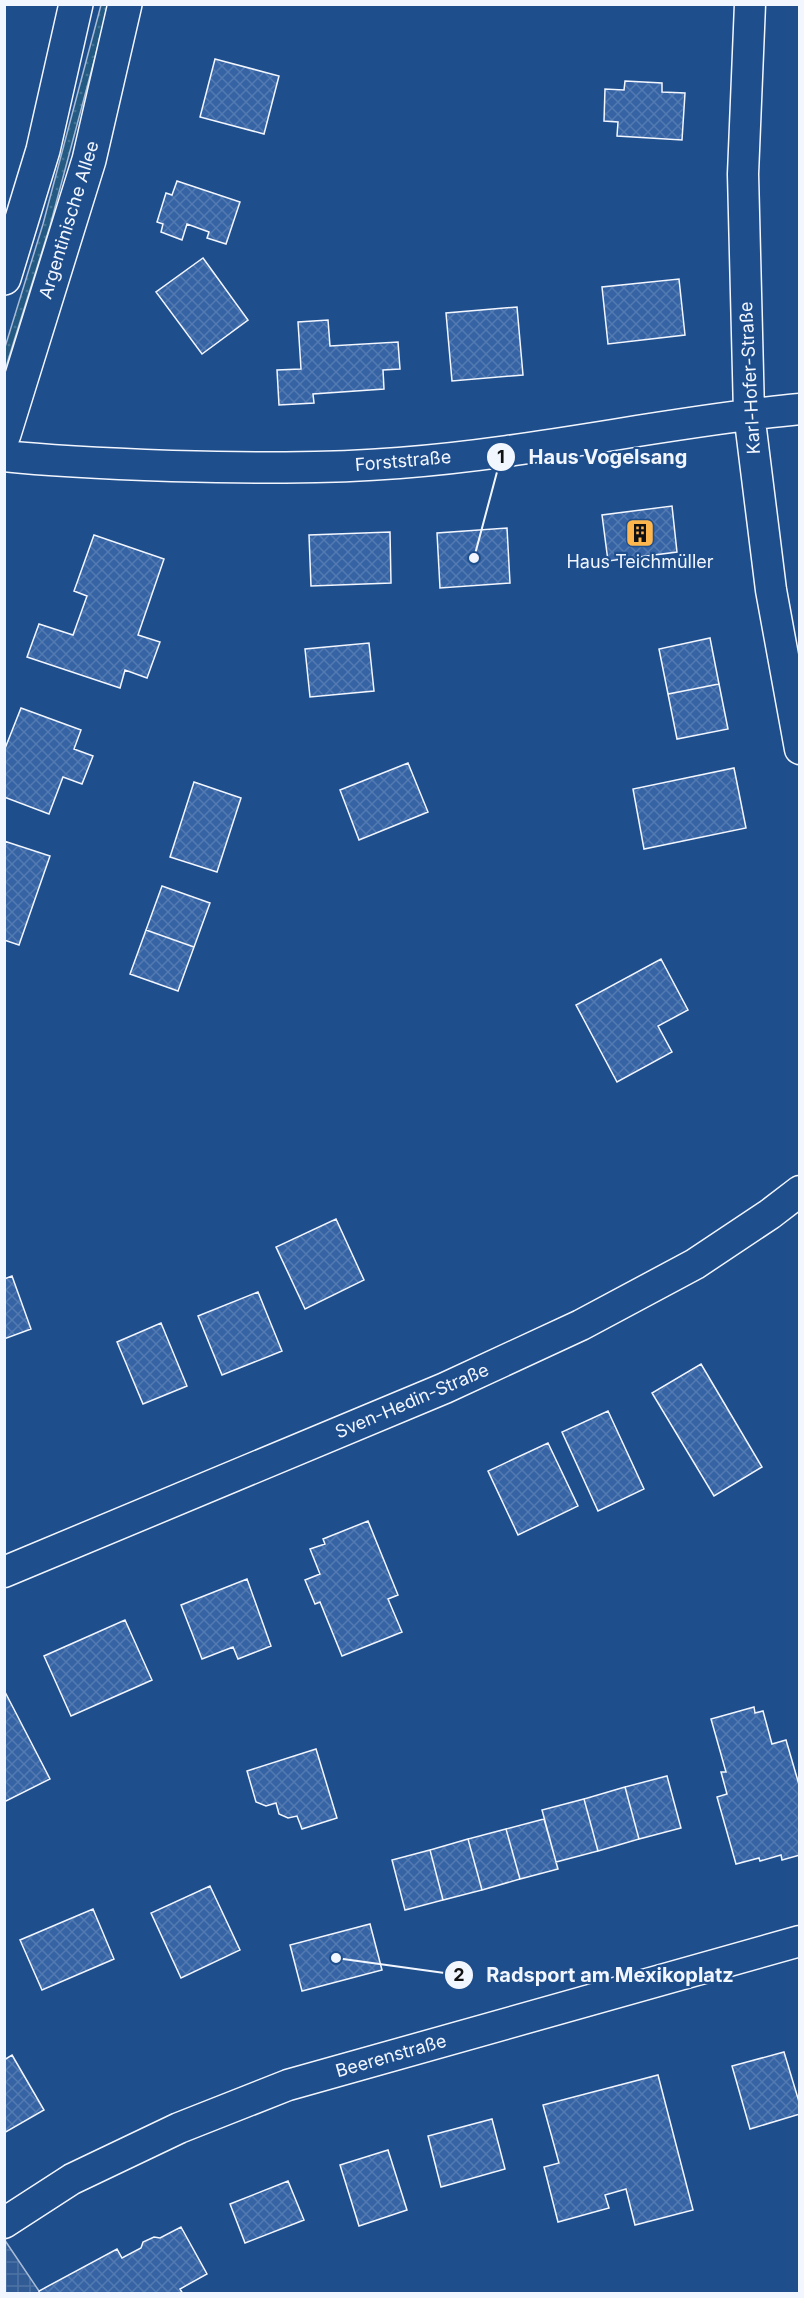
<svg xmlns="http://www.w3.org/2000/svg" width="804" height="2298" font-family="Inter,sans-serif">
<defs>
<pattern id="grass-dots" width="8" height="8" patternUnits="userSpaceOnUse" patternTransform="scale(1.5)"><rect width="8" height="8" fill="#245a82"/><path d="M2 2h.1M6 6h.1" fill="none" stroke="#447295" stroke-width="1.8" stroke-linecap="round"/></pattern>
<pattern id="plaza-grid" width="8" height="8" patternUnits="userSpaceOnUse" patternTransform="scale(1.5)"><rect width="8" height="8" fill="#305b95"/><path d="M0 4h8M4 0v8" fill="none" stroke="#4e73a5"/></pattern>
<pattern id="building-cross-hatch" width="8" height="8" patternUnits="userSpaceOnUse" patternTransform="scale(1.5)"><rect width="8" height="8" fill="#3563a3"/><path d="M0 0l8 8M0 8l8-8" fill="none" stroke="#537ab1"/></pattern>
</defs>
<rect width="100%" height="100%" fill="#1f4e8c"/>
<path fill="url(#grass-dots)" stroke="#a8bbd7" stroke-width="1.5" d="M101,5H109L50,226L5,370V347L43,224Z"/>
<path fill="url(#plaza-grid)" stroke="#a8bbd7" stroke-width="1.5" d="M4,2239L39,2291L40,2293H5Z"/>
<path fill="url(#building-cross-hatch)" stroke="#f2f6ff" stroke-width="1.5" d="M215,59L279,76L264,134L200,117Z
M625,81L662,83V92L685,93L682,140L617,136L618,122L604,121L605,89L624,90Z
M177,181L240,202L226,244L207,238L209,232L187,224L182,240L161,232L163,224L157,222L166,193L172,195Z
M203,258L248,320L202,354L156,292Z
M679,279L685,335L608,344L602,287Z
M517,307L523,375L452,381L446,313Z
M328,320L330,346L398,342L400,369L383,370L384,389L313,394L314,403L279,405L277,370L301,369L298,322Z
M672,506L677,552L608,561L602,515Z
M507,528L510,583L440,588L437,533Z
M390,532L391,583L311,586L309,535Z
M94,535L164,559L138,635L160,642L147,678L125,670L120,688L27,657L39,624L73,635L87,596L74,591Z
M710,638L719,684L668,694L659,649Z
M369,643L374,691L310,697L305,649Z
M719,684L728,729L677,739L668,694Z
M21,708L81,730L74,749L93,756L82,784L63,777L49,814L4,797V751Z
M408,763L428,812L359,840L340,790Z
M734,768L746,828L644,849L633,789Z
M194,782L241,798L217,872L170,857Z
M4,841L50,856L19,945L4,940Z
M162,886L210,903L194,947L146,930Z
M146,930L194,947L178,991L130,974Z
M661,959L688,1010L658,1026L672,1052L617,1082L576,1005Z
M336,1219L364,1280L305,1309L276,1247Z
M12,1276L31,1329L4,1339V1279Z
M258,1292L282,1351L222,1375L198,1316Z
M161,1323L187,1386L143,1404L117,1342Z
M701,1364L762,1467L714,1496L652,1393Z
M608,1411L644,1489L598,1511L562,1432Z
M548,1443L578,1506L518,1535L488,1471Z
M368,1521L398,1595L388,1599L402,1632L342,1656L320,1602L315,1604L305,1580L320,1574L310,1549L325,1544L323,1539Z
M247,1579L271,1646L238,1659L233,1647L202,1659L181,1605Z
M125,1620L152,1680L71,1716L44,1656Z
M4,1690L50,1779L4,1802Z
M754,1707L755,1713L763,1711L772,1744L786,1740L800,1788V1855L782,1860L781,1855L760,1861L759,1858L736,1864L717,1797L727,1794L721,1772H726L711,1719Z
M316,1749L337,1818L302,1829L297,1816L288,1818L279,1814L276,1803L266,1806L256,1802L247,1771Z
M667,1776L681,1828L639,1839L625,1787Z
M625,1787L639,1839L598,1851L584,1799Z
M584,1799L598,1851L556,1862L542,1810Z
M544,1819L558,1869L520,1879L506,1829Z
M506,1829L520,1879L482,1890L468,1839Z
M468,1839L482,1890L443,1900L430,1850Z
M430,1850L443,1900L405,1910L392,1860Z
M210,1886L240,1950L181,1978L151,1913Z
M93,1909L114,1959L42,1990L20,1940Z
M370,1924L382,1970L302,1991L290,1945Z
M784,2052L800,2105V2114L750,2129L732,2066Z
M12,2055L44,2110L4,2133V2060Z
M658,2075L693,2210L635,2225L626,2189L605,2195L609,2208L558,2222L544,2167L559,2163L543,2105Z
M492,2119L505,2169L441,2187L428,2136Z
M388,2150L407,2210L359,2226L340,2165Z
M288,2181L304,2220L245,2243L230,2204Z
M181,2227L207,2274L180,2289L183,2294H40L39,2291L117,2249L122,2258L141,2248L143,2242L154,2237L160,2238Z"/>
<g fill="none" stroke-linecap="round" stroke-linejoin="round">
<g stroke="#f2f6ff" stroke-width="33">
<path id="minor" d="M750,4L743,174L749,413L771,590L800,749
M4,456C60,462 116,464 172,466C248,468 323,469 399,463C534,453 665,422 800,409
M4,1572L445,1388L581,1325L695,1264L770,1214L800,1191
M4,2223L72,2179L179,2128L288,2085L800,1941"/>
</g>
<g stroke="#f2f6ff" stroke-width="36">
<path id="secondary" d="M4,278L43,150L76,4
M4,434L89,160L125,4"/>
</g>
<use href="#minor" stroke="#1f4e8c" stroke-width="30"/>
<use href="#secondary" stroke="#1f4e8c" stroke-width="33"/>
</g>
<defs>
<g id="building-square" transform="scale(1.5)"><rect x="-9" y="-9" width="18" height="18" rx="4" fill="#ffb74d" stroke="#1f4e8c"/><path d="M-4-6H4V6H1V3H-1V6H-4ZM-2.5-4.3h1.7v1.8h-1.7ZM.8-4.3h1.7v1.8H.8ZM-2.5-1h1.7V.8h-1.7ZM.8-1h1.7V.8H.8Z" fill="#111"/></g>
</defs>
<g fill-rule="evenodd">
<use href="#building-square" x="640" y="533"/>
</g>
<g text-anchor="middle" stroke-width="4.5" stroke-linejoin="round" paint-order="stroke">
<g font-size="18" fill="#f2f6ff" stroke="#1f4e8c">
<text transform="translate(69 220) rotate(-73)" y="6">Argentinische Allee</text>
<text transform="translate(750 378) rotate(-93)" y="6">Karl-Hofer-Straße</text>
<text transform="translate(403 461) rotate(-5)" y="6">Forststraße</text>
<text transform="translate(412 1401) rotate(-23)" y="6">Sven-Hedin-Straße</text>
<text transform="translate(391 2056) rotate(-16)" y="6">Beerenstraße</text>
</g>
<g font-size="18" fill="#f2f6ff" stroke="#1f4e8c">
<text x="640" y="568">Haus Teichmüller</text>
</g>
</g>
<path fill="none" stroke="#f2f6ff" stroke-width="2" d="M474 558L501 457M336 1958L459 1975"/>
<g fill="#f2f6ff" stroke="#1f4e8c" stroke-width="2">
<circle cx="474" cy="558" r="6"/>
<circle cx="336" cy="1958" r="6"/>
<circle cx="501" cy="457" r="15"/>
<circle cx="459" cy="1975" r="15"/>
</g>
<g font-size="18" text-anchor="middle" font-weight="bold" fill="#111">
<text x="501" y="463">1</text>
<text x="459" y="1981">2</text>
</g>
<g font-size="20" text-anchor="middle" font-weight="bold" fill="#f2f6ff" stroke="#1f4e8c" stroke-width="4.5" stroke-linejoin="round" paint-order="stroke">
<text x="608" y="464">Haus Vogelsang</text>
<text x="610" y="1982">Radsport am Mexikoplatz</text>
</g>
<rect width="804" height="2298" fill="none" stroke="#f2f6ff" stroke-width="12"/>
</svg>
